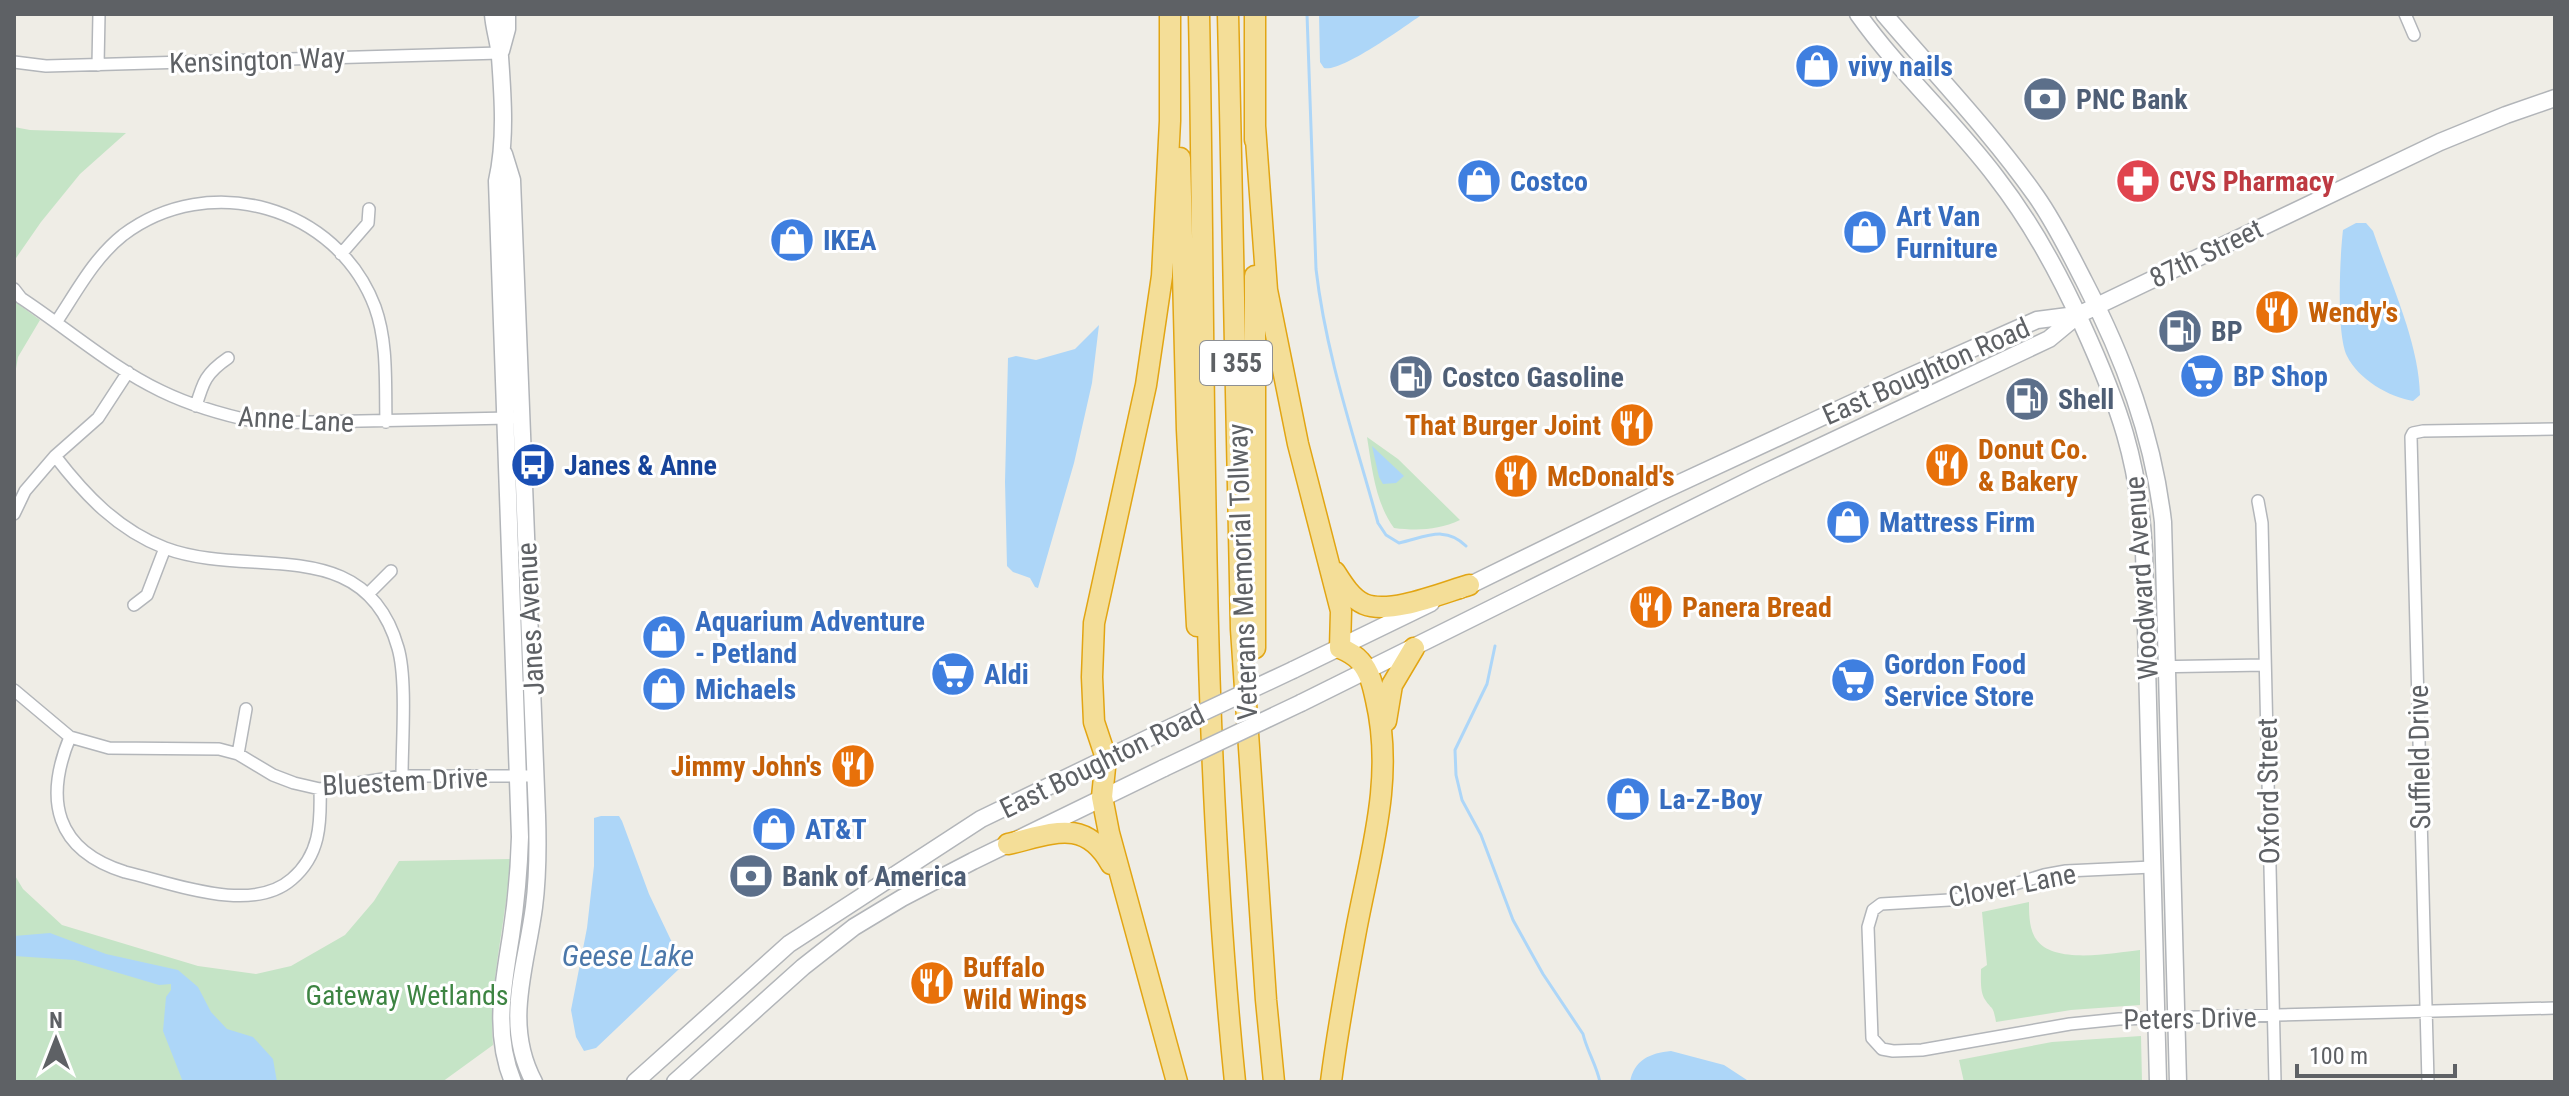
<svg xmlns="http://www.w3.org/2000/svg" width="2569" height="1096" font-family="'Roboto Condensed',sans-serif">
<rect width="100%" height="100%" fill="#efede6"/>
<path fill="#c5e4c6" d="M14,127L30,130L126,133L80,174L41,222L14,261Z
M14,301L40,320L18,357L14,380Z
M1367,437L1398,459L1460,520C1438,530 1418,531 1394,528C1375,502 1372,468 1367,437Z
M510,859C507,921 488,983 493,1045L442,1082H14V874L23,889L62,925L198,966L256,974L291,966L345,935L374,901L399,861Z
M2029,902C2029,913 2029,929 2036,939C2053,965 2113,953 2140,950V1005L2071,1010L1996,1022C1993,1004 1992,1011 1984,998C1980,990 1981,977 1981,969L1987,965L1982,912Z
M2141,1036L2142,1082H1964L1959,1060L2052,1042Z"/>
<path fill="#add6f8" d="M1319,14H1423C1405,26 1341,73 1324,68L1320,62Z
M2356,223H2366L2373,231C2390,282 2419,342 2420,395L2413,401C2389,397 2358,379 2347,356C2336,333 2340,256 2343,230Z
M1099,325L1092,383L1074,463L1038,588L1035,587L1030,578L1013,572L1007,566L1005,482L1008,358L1016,356L1036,360L1075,349Z
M1372,446L1404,476L1396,483L1383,484L1379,477Z
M601,816H619L622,821L649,894L678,955L679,969L596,1048L584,1051L576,1037L571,1010L587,928L594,866V818Z
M50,933L106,954L178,970L198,987L211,1012L227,1029L253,1037L273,1059L277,1082H183L163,1031L166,997L171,990V984L159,985L75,960L14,956V936Z
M1671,1051L1724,1065L1750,1082H1630C1634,1060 1650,1053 1671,1051Z"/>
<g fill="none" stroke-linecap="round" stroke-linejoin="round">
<path stroke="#add6f8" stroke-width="3" d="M1307,14L1316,269C1326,356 1355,439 1378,523L1386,535L1399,543C1426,537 1445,525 1466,546
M1495,646L1487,684L1455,750L1456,775L1462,800L1481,835L1513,920L1543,974L1583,1034C1587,1051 1596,1064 1600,1082"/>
<g stroke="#b3b6ba" stroke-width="14">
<path id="street" d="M2405,14L2414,35
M14,62L46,66L500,53
M98,65L99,14
M341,254L368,223L369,209
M14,289L21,298C68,329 111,367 161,391C194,407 227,416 262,423L512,418
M57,321C77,291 94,258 123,235C209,170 337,206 375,307C388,343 385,384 386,422
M196,406C203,382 206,373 228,358
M55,456C85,495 118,530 165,548C250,580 365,531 398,648C407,679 402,742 402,776
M2258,501L2262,523L2275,1082
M14,514L25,491L55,456L98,418L128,372
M369,593L391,571
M134,605L147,595L165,548
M2147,667L2265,665
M14,690L70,737L109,748L219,749L238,754L273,775L294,783L320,789L402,776H535
M70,737C44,800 55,850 125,872C173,883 251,915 292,879C320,855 321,824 320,789
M238,754L246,709
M2152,867L2066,871L2044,875L1966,899L1881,904L1873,910L1868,927L1872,1038L1882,1049L1893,1051L1922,1050L2070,1024L2119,1019L2555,1008
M2428,1082L2411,437L2413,433L2423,431L2555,429"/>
</g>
<g stroke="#b2b5b9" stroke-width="19">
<path id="secondary" d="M493,14C494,29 499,42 500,57C503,98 506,141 497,181L520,837C519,870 516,903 511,936C503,986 493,1033 513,1082
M1858,14C1899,72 1953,120 1996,177C2031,222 2058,271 2082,324C2119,405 2139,461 2144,551L2158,1082
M1884,14C1935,74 1991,132 2036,196C2055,223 2069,252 2084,281C2124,358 2153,436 2163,522L2178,1082
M501,51L507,29V14
M504,154L512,180L537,815C538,846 538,876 534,907C526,968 503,1024 534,1082
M1460,590L1656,494L1904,379L2037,320L2076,315
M1293,670L1431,603
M1301,703L1760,475L2049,339L2078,315L2440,142L2506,115L2555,98
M635,1082L789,944L981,819L1163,731
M675,1082L803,967L854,927L902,898L973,861L1164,768"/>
</g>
<g stroke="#e2a513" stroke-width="23">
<path id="highway" d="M1170,14V121L1162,276L1146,385L1094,623L1092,677L1094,722L1106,758L1102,797L1109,833L1177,1082
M1199,14C1206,370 1199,728 1235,1082
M1228,14L1241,629L1266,1000L1274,1082
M1255,14V140
M1255,126L1267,290L1298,444L1341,611L1340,648C1347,651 1355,655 1360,661C1370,672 1373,686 1376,700C1395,781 1369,858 1355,936C1346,985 1337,1033 1331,1082
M1180,158L1187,430L1197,626
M1255,276V648
M1335,572C1342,583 1351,598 1364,604C1390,615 1442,593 1469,585
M1386,721L1392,685L1414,648
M1008,844C1052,834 1085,817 1111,864"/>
</g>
<use href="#street" stroke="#fff" stroke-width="11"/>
<use href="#secondary" stroke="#fff" stroke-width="16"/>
<use href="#highway" stroke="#f4de98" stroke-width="20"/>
<g stroke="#b2b5b9" stroke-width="19" stroke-linecap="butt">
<path id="secondary-bridge" d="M1163,731L1293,670
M1164,768L1301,703"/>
</g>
<use href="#secondary-bridge" stroke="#fff" stroke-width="16"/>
</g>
<defs>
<g id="shop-disc" transform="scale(2.3)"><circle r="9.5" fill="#3f7fe0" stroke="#fff"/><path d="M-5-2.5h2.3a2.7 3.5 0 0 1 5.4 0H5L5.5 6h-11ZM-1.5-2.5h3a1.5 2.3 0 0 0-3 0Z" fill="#fff"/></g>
<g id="bank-disc" transform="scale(2.3)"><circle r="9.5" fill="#5c6f8a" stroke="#fff"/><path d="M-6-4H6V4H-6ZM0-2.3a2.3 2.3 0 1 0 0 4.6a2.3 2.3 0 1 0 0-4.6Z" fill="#fff"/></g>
<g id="pharmacy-disc" transform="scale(2.3)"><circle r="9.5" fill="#e0444e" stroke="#fff"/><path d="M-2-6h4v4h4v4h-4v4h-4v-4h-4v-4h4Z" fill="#fff"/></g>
<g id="restaurant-disc" transform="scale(2.3)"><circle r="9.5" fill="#e8710a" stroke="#fff"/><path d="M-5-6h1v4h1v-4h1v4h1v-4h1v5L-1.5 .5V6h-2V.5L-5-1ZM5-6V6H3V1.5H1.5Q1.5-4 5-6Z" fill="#fff"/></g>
<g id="fuel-disc" transform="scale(2.3)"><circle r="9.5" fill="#5c6f8a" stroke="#fff"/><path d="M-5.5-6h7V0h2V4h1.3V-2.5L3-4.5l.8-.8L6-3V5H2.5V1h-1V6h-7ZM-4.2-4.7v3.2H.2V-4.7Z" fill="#fff"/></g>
<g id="supermarket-disc" transform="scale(2.3)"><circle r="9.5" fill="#3f7fe0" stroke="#fff"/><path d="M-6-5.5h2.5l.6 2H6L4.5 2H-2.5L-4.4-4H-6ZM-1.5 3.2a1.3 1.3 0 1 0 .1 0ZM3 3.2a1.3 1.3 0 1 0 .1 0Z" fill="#fff"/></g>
<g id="bus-disc" transform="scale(2.3)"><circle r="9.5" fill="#1a4fb4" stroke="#fff"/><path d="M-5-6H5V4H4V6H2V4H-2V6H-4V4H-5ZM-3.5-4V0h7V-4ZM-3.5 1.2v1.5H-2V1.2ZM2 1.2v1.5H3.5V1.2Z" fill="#fff"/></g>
</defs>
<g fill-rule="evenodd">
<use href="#shop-disc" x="1817" y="66"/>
<use href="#bank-disc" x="2045" y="99"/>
<use href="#shop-disc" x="1479" y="181"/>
<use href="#pharmacy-disc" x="2138" y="181"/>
<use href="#shop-disc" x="1865" y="232"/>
<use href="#shop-disc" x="792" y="240"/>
<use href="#restaurant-disc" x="2277" y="312"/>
<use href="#fuel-disc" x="2180" y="331"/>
<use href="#supermarket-disc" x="2202" y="376"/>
<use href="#fuel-disc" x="1411" y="377"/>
<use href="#fuel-disc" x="2027" y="399"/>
<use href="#restaurant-disc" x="1632" y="425"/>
<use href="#bus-disc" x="533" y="465"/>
<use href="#restaurant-disc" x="1947" y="465"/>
<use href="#restaurant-disc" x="1516" y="476"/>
<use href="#shop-disc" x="1848" y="522"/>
<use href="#restaurant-disc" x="1651" y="607"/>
<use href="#shop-disc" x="664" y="637"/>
<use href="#supermarket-disc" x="953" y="674"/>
<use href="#supermarket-disc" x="1853" y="680"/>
<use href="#shop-disc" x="664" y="689"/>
<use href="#restaurant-disc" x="853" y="766"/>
<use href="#shop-disc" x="1628" y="799"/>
<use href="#shop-disc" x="774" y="829"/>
<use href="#bank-disc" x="751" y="876"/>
<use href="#restaurant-disc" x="932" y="983"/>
</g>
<g text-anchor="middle" stroke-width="6" stroke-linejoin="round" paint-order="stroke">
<rect fill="#fff" stroke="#8e9093" stroke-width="2" x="1200" y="341" width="72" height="44" rx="6"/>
<g font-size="26" font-weight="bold" fill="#5e6165">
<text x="1236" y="372">I 355</text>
</g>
<g font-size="28" fill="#5e6165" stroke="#fff">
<text transform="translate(257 60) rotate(-2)" y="10">Kensington Way</text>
<text transform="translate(2206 253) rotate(-26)" y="10">87th Street</text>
<text transform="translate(1926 371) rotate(-24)" y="10">East Boughton Road</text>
<text transform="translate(296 419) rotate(3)" y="10">Anne Lane</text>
<text transform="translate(1242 572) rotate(-92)" y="10">Veterans Memorial Tollway</text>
<text transform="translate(2141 578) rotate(-94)" y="10">Woodward Avenue</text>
<text transform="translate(530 619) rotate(-93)" y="10">Janes Avenue</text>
<text transform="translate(2419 757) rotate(-91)" y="10">Suffield Drive</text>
<text transform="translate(1102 761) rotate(-26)" y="10">East Boughton Road</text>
<text transform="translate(405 781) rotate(-3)" y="10">Bluestem Drive</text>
<text transform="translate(2268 791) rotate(-91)" y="10">Oxford Street</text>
<text transform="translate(2012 885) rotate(-11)" y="10">Clover Lane</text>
<text transform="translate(2190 1018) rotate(-1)" y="10">Peters Drive</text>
</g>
<g font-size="28" font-weight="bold" fill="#366cbe" stroke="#fff" text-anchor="start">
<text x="1848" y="76">vivy nails</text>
<text x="1510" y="191">Costco</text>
<text x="1896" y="226">Art Van<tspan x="1896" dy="32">Furniture</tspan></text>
<text x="823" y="250">IKEA</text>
<text x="2233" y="386">BP Shop</text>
<text x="1879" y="532">Mattress Firm</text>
<text x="695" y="631">Aquarium Adventure<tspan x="695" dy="32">- Petland</tspan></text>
<text x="1884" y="674">Gordon Food<tspan x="1884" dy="32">Service Store</tspan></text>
<text x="984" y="684">Aldi</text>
<text x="695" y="699">Michaels</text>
<text x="1659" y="809">La-Z-Boy</text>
<text x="805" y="839">AT&amp;T</text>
</g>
<g font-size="28" font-weight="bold" fill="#4e5e75" stroke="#fff" text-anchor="start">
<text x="2076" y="109">PNC Bank</text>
<text x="2211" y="341">BP</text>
<text x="1442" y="387">Costco Gasoline</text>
<text x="2058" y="409">Shell</text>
<text x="782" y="886">Bank of America</text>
</g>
<g font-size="28" font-weight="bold" fill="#be3a42" stroke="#fff" text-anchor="start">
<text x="2169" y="191">CVS Pharmacy</text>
</g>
<g font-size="28" font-weight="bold" fill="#c56008" stroke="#fff" text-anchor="start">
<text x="2308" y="322">Wendy's</text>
<text x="1601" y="435" text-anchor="end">That Burger Joint</text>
<text x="1978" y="459">Donut Co.<tspan x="1978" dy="32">&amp; Bakery</tspan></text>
<text x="1547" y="486">McDonald's</text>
<text x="1682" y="617">Panera Bread</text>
<text x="822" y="776" text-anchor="end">Jimmy John's</text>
<text x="963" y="977">Buffalo<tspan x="963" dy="32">Wild Wings</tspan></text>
</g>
<g font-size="28" font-weight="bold" fill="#164399" stroke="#fff" text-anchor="start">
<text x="564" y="475">Janes &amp; Anne</text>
</g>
<g font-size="28" fill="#3d8442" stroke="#fff">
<text x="407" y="1005">Gateway Wetlands</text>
</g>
<g font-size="30" font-style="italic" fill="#4b77a9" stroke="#fff">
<text x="628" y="966">Geese Lake</text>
</g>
</g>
<rect width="2569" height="1096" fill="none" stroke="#5e6165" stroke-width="32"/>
<g transform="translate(56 1040)" stroke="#ffffff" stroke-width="6" paint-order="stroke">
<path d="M0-6L14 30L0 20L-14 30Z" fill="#5e6165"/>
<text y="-12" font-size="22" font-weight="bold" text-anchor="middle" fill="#5e6165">N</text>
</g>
<path d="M2297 1064v12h158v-12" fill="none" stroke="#5e6165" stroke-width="4"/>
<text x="2309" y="1064" font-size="24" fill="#5e6165" stroke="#ffffff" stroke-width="6" paint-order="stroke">100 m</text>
</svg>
